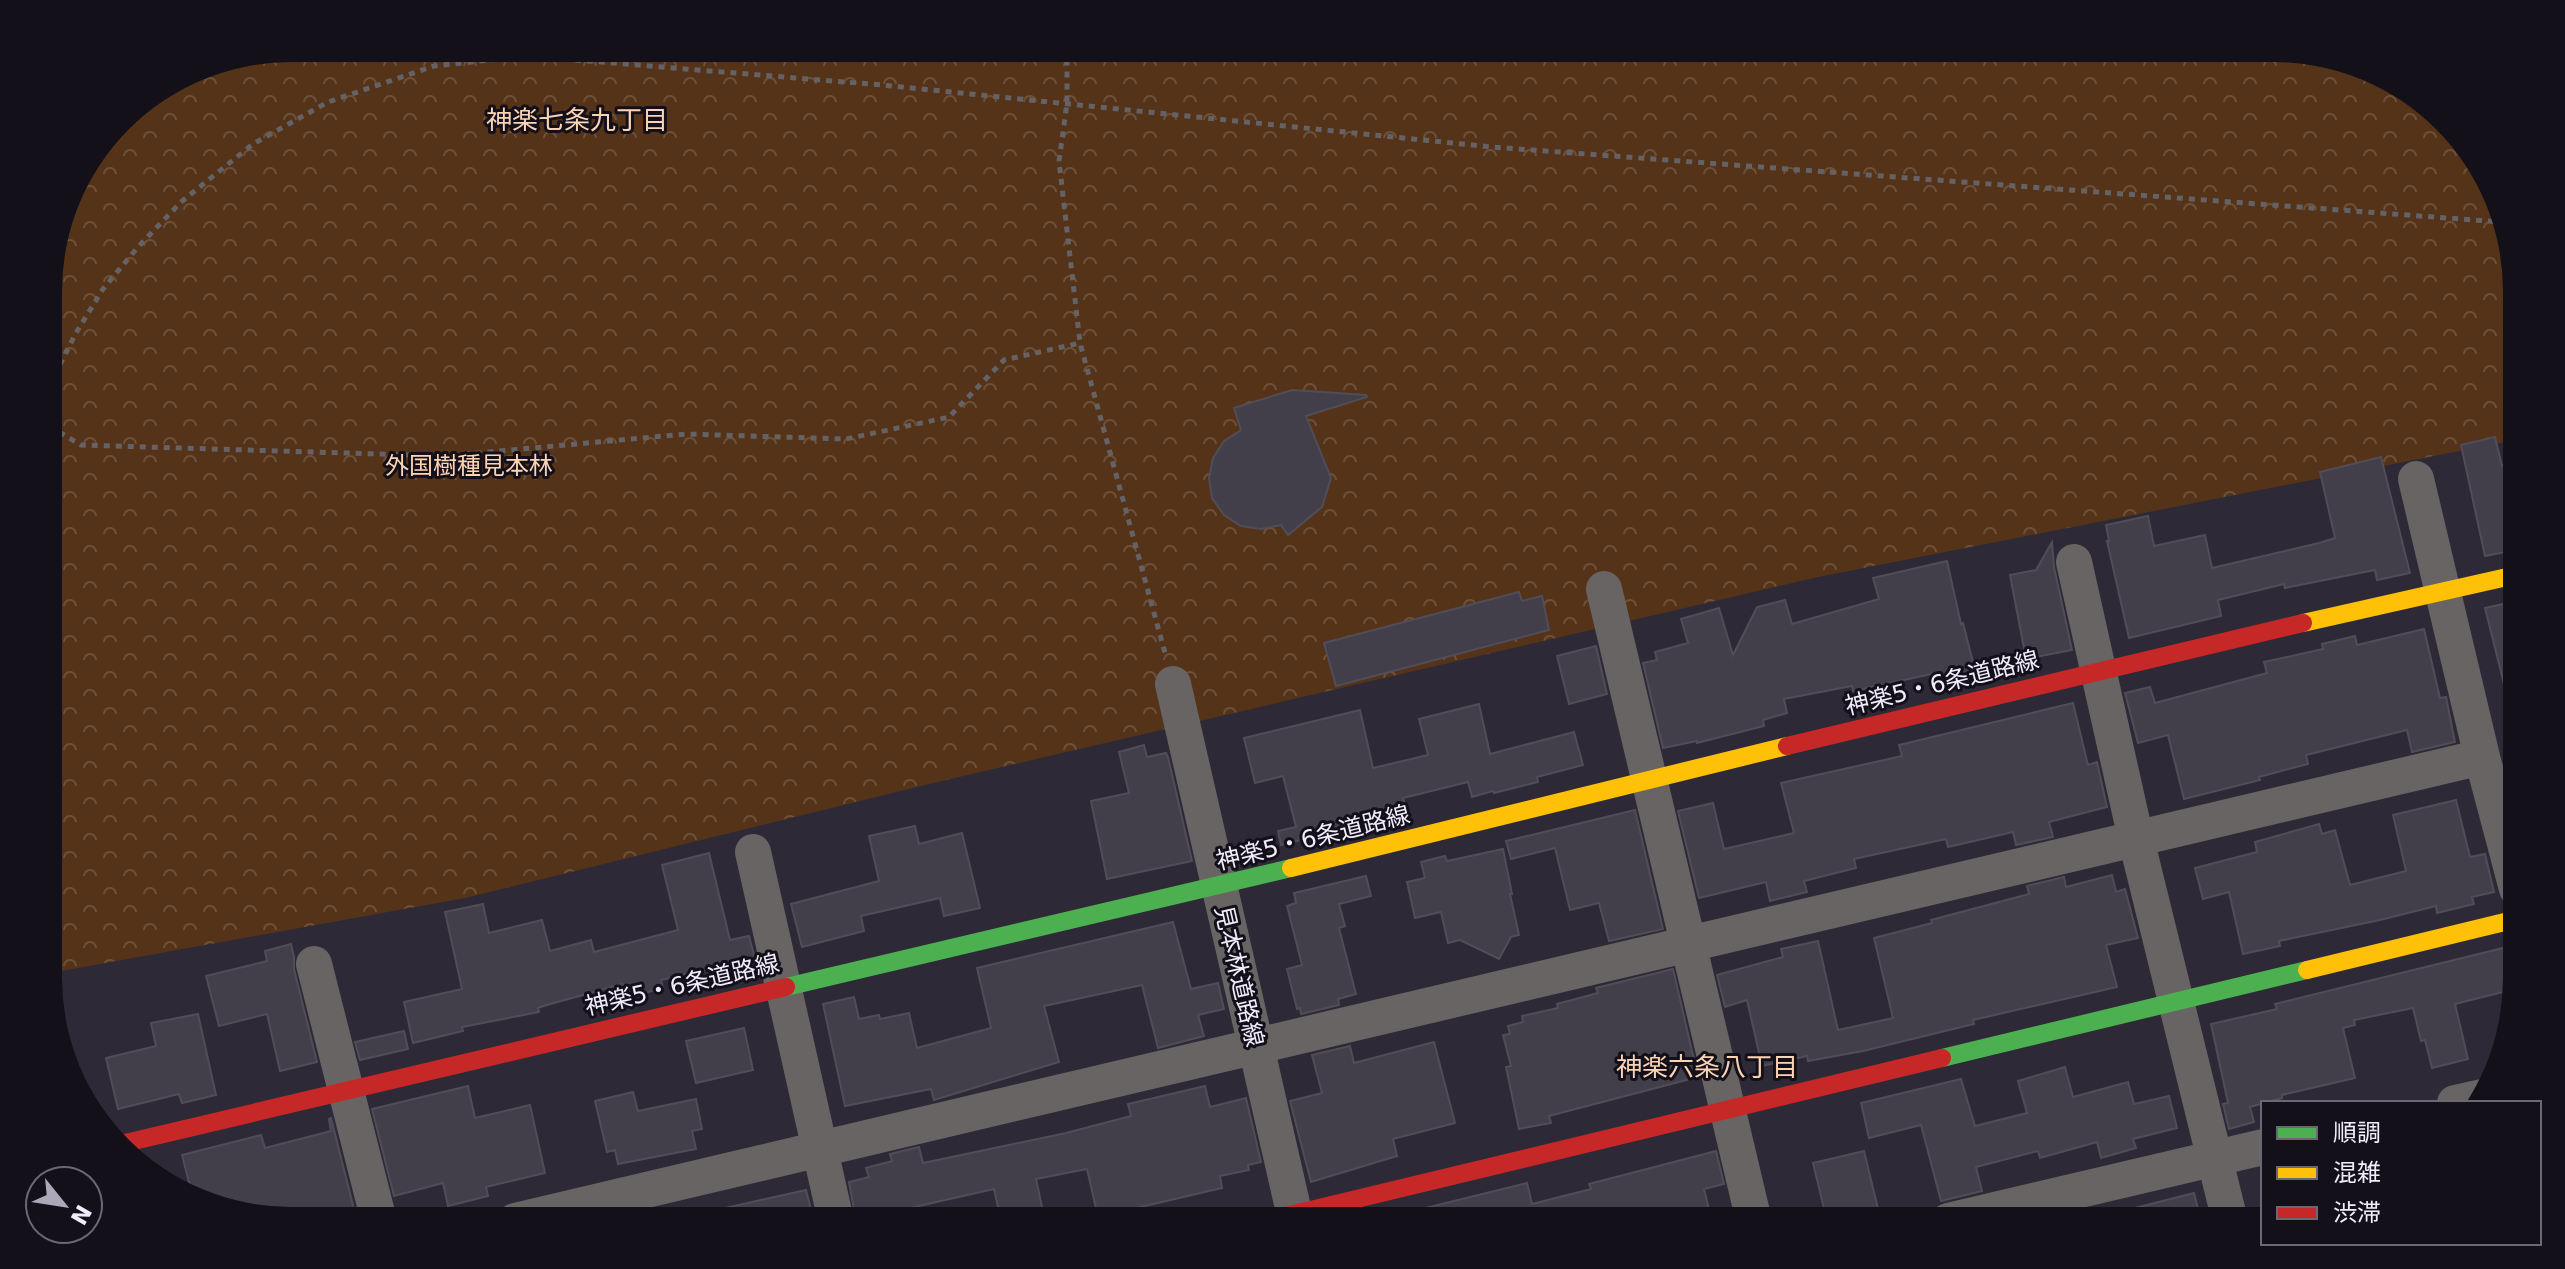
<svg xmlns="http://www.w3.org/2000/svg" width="2565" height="1269" font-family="'DejaVu Sans','Noto Sans JP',sans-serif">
<defs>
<pattern id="forest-crowns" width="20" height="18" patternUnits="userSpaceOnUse" patternTransform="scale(2)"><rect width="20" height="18" fill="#553318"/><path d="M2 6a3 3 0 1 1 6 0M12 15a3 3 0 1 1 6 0" fill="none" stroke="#6e513a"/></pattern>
</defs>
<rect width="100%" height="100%" fill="#2d2936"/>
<path fill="url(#forest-crowns)" d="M291,48H2274L2381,73L2476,156L2515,260V440L1818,577L929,784L465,898L50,973L49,275L73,183L130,109L198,66Z"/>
<path fill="#433f4a" stroke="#504d59" stroke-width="2" d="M1292,390L1366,395L1367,397L1306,416L1331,478L1322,507L1288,535L1281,525L1261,529L1241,526L1224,515L1212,498L1209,478L1213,458L1224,441L1241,430L1234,408Z
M2495,437L2502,466L2509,465L2516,493V550L2485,556L2461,445Z
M2381,457L2410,573L2377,580L2375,570L2285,588L2284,584L2218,600L2221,616L2129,638L2107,541H2109L2106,525L2148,516L2154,546L2205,535L2212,568L2319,543L2335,538L2320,472Z
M2052,542L2054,567L2072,650L2026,659L2010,575L2036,570Z
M1947,561L1961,624L1963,623L1976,674L1943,683L1941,672L1853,691L1852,686L1784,699L1787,713L1763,720L1764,726L1697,743V741L1663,748L1643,663L1657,660L1655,652L1688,643L1681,619L1719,608L1733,655L1757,607L1785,600L1792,624L1879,599L1873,578Z
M1519,592L1522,601L1542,596L1549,630L1336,686L1324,643Z
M2516,601V695L2507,696L2485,608Z
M2424,629L2440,698L2446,697L2455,742L2412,752L2407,730L2306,755L2308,764L2259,777L2260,780L2184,799L2168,735L2138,743L2125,693L2150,687L2155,703L2267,673L2264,662L2323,649L2322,644L2355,636L2357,645Z
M1596,646L1607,694L1569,704L1557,656Z
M2073,703L2088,765L2097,762L2107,807L2049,822L2053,837L2016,845L2013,832L1948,847L1946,839L1854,859L1856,868L1804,881L1807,892L1770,901L1766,882L1699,898L1678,811L1713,803L1724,849L1794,833L1781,783L1902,756L1899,745Z
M1479,704L1490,754L1574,732L1583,765L1537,777L1538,782L1494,793L1493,791L1472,797L1468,782L1403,798L1405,806L1383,812L1385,819L1281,845L1278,831L1296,827L1283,776L1255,783L1244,738L1360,710L1373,768L1428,755L1419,719Z
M1144,745L1147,757L1166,753L1168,757L1192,861L1107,879L1091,801L1129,793L1119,752Z
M2456,800L2470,857L2485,854L2494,892L2472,897L2474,904L2437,913L2436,906L2380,920L2279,941L2280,946L2243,954L2229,892L2203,899L2195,868L2257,852L2255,842L2319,824L2322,834L2335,830L2350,885L2406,871L2393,815Z
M1635,810L1663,929L1609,941L1599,903L1570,910L1555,848L1511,859L1506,841Z
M915,826L919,844L962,833L980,908L944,916L940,898L861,916L864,931L802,947L791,904L879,881L869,836Z
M1503,849L1512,894H1510L1519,935L1511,937L1499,959L1460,940L1448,943L1441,912L1415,918L1407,882L1425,878L1421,862L1445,856L1447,861Z
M709,853L730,940L749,936L757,966L733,973L731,964L661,980L663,988L626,998L622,984L547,1005L538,1008L539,1012L462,1027L463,1031L413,1043L404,1002L462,989L445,912L483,904L489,933L542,920L550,951L591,940L594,952L678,930L662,865Z
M2112,875L2116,892L2125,889L2138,938L2106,945L2117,987L1973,1020L1974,1024L1863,1051L1808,1061L1807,1056L1762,1066L1747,1000L1725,1007L1717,975L1783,957L1781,949L1818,941L1838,1030L1893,1018L1874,938L1932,923L1931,920L2029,894L2027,886L2064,877L2066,887Z
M1366,876L1371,896L1339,904L1345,926L1339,928L1356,994L1338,999L1339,1005L1301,1014L1300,1008L1297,1009L1287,969L1302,965L1287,906L1296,903L1294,893Z
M1173,922L1191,989L1218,983L1224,1009L1198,1015L1204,1036L1158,1048L1142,985L1044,1006L1059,1062L934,1100L931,1089L845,1106L823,1004L854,997L859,1019L879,1015L880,1019L909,1013L917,1048L991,1028L977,968Z
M291,944L294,957V969L317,1062L280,1071L267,1014L219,1026L206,976L267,961L265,951Z
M2507,947L2516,982L2515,989L2455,1004L2468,1059L2432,1068L2425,1040L2421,1041L2413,1008L2354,1020L2355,1025L2343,1028L2355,1078L2282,1095V1098L2250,1107L2254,1122L2229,1129L2223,1104L2228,1103L2211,1024L2277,1009L2275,1004Z
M1673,969L1698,1077L1549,1116L1551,1123L1519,1129L1506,1067L1511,1066L1503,1035L1510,1034L1508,1026L1523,1022L1522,1016L1558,1008L1557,1004L1598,993L1596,988Z
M198,1014L216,1095L182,1103L179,1094L118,1109L106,1058L156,1046L151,1023Z
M744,1028L753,1070L696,1083L686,1041Z
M404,1031L408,1049L360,1060L355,1042Z
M1434,1042L1455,1123L1393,1139L1397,1156L1311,1182L1290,1101L1322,1093L1312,1055L1350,1046L1354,1063Z
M2065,1067L2073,1097L2128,1082L2134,1104L2169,1096L2177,1128L2133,1139L2136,1148L2101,1158L2097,1142L2040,1158L2038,1151L1976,1167L1982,1191L1941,1201L1921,1125L1869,1138L1861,1103L1961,1079L1975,1126L2027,1113L2018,1081Z
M468,1086L475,1118L530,1105L545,1173L486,1187L488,1196L448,1206L443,1183L394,1196L372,1109Z
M1205,1086L1210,1107L1246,1098L1261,1162L1248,1165L1249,1170L1220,1176L1222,1188L1098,1217L1087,1169L1036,1179L1045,1221H1001L994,1189L910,1208L913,1221H856L849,1182L869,1177L866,1168L892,1161L890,1154L919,1147L923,1163L1066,1133L1131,1116L1128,1104Z
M633,1092L638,1111L696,1099L702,1129L692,1131L696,1149L618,1164L615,1150L607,1152L595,1101Z
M331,1118L357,1221H331L329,1214L291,1221L193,1198L182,1155L261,1135L265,1148L331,1131L329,1119Z
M1716,1151L1724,1184L1704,1189L1712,1221H1382L1381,1219L1527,1183L1532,1204L1591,1189L1589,1184Z
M1864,1151L1881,1221H1827L1813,1163Z
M806,1190L814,1221H717L716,1210Z
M2194,1193L2201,1221H2124L2123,1211Z"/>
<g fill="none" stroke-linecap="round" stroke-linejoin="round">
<path stroke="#656266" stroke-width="5" stroke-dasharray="6 6" stroke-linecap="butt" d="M1064,48L1067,58V103L1059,161L1080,343L1165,653
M49,386L76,333L103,289L138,247L181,202L253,144L328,102L434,66L527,56L882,85L1492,147L2501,222
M49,426L81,445L445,456L686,434L846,439L949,417L1004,360L1080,343"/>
<path stroke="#686463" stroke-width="36" d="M2416,479L2482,757L2517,889
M2074,562L2136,839L2230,1221
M1604,589L1754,1221
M1173,684L1296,1221
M753,852L836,1221
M314,964L379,1221
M2455,1103L2482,1097
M515,1221L2482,757
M1948,1221L2263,1147"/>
<path stroke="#4caf50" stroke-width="18" d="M786,987L1291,868
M1942,1058L2307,970"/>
<path stroke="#ffc107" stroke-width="18" d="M2303,623L2516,575
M1291,868L1787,746
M2307,970L2517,919"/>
<path stroke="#c62828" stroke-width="18" d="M1787,746L2303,623
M121,1144L786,987
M1265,1221L1942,1058"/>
</g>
<g text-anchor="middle" stroke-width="6" stroke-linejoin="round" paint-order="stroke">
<g font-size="24" fill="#ffd4b3" stroke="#13101a">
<text x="469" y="474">外国樹種見本林</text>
</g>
<g font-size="24" fill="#f0ecfc" stroke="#13101a">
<text transform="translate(1942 683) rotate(-14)" y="8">神楽5・6条道路線</text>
<text transform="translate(1313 838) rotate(-14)" y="8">神楽5・6条道路線</text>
<text transform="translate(1239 976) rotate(77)" y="8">見本林道路線</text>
<text transform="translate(682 985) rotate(-13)" y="8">神楽5・6条道路線</text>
</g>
<g font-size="26" fill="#fad2b4" stroke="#13101a">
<text x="577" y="129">神楽七条九丁目</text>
<text x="1707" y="1076">神楽六条八丁目</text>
</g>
</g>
<path d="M0 0H2565V1269H0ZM291 62H2274A229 229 0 0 1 2503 291V978A229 229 0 0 1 2274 1207H291A229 229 0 0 1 62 978V291A229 229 0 0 1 291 62Z" fill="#13101a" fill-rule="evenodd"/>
<rect x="2261" y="1101" width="280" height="144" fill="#13101a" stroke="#6b6874" stroke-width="2"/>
<rect x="2277" y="1127" width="40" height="12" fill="#4caf50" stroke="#6b6874" stroke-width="2"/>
<text x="2333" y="1141" font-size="24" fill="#f0ecfc">順調</text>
<rect x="2277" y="1167" width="40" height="12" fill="#ffc107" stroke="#6b6874" stroke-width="2"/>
<text x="2333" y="1181" font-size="24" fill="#f0ecfc">混雑</text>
<rect x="2277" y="1207" width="40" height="12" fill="#c62828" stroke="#6b6874" stroke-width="2"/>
<text x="2333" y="1221" font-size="24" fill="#f0ecfc">渋滞</text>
<g transform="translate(64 1205) rotate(120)"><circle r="38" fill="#13101a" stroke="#6b6874" stroke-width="2"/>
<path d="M0-6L14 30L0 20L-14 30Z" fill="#aca8b7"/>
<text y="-12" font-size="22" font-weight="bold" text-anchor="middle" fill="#f0ecfc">N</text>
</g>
</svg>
